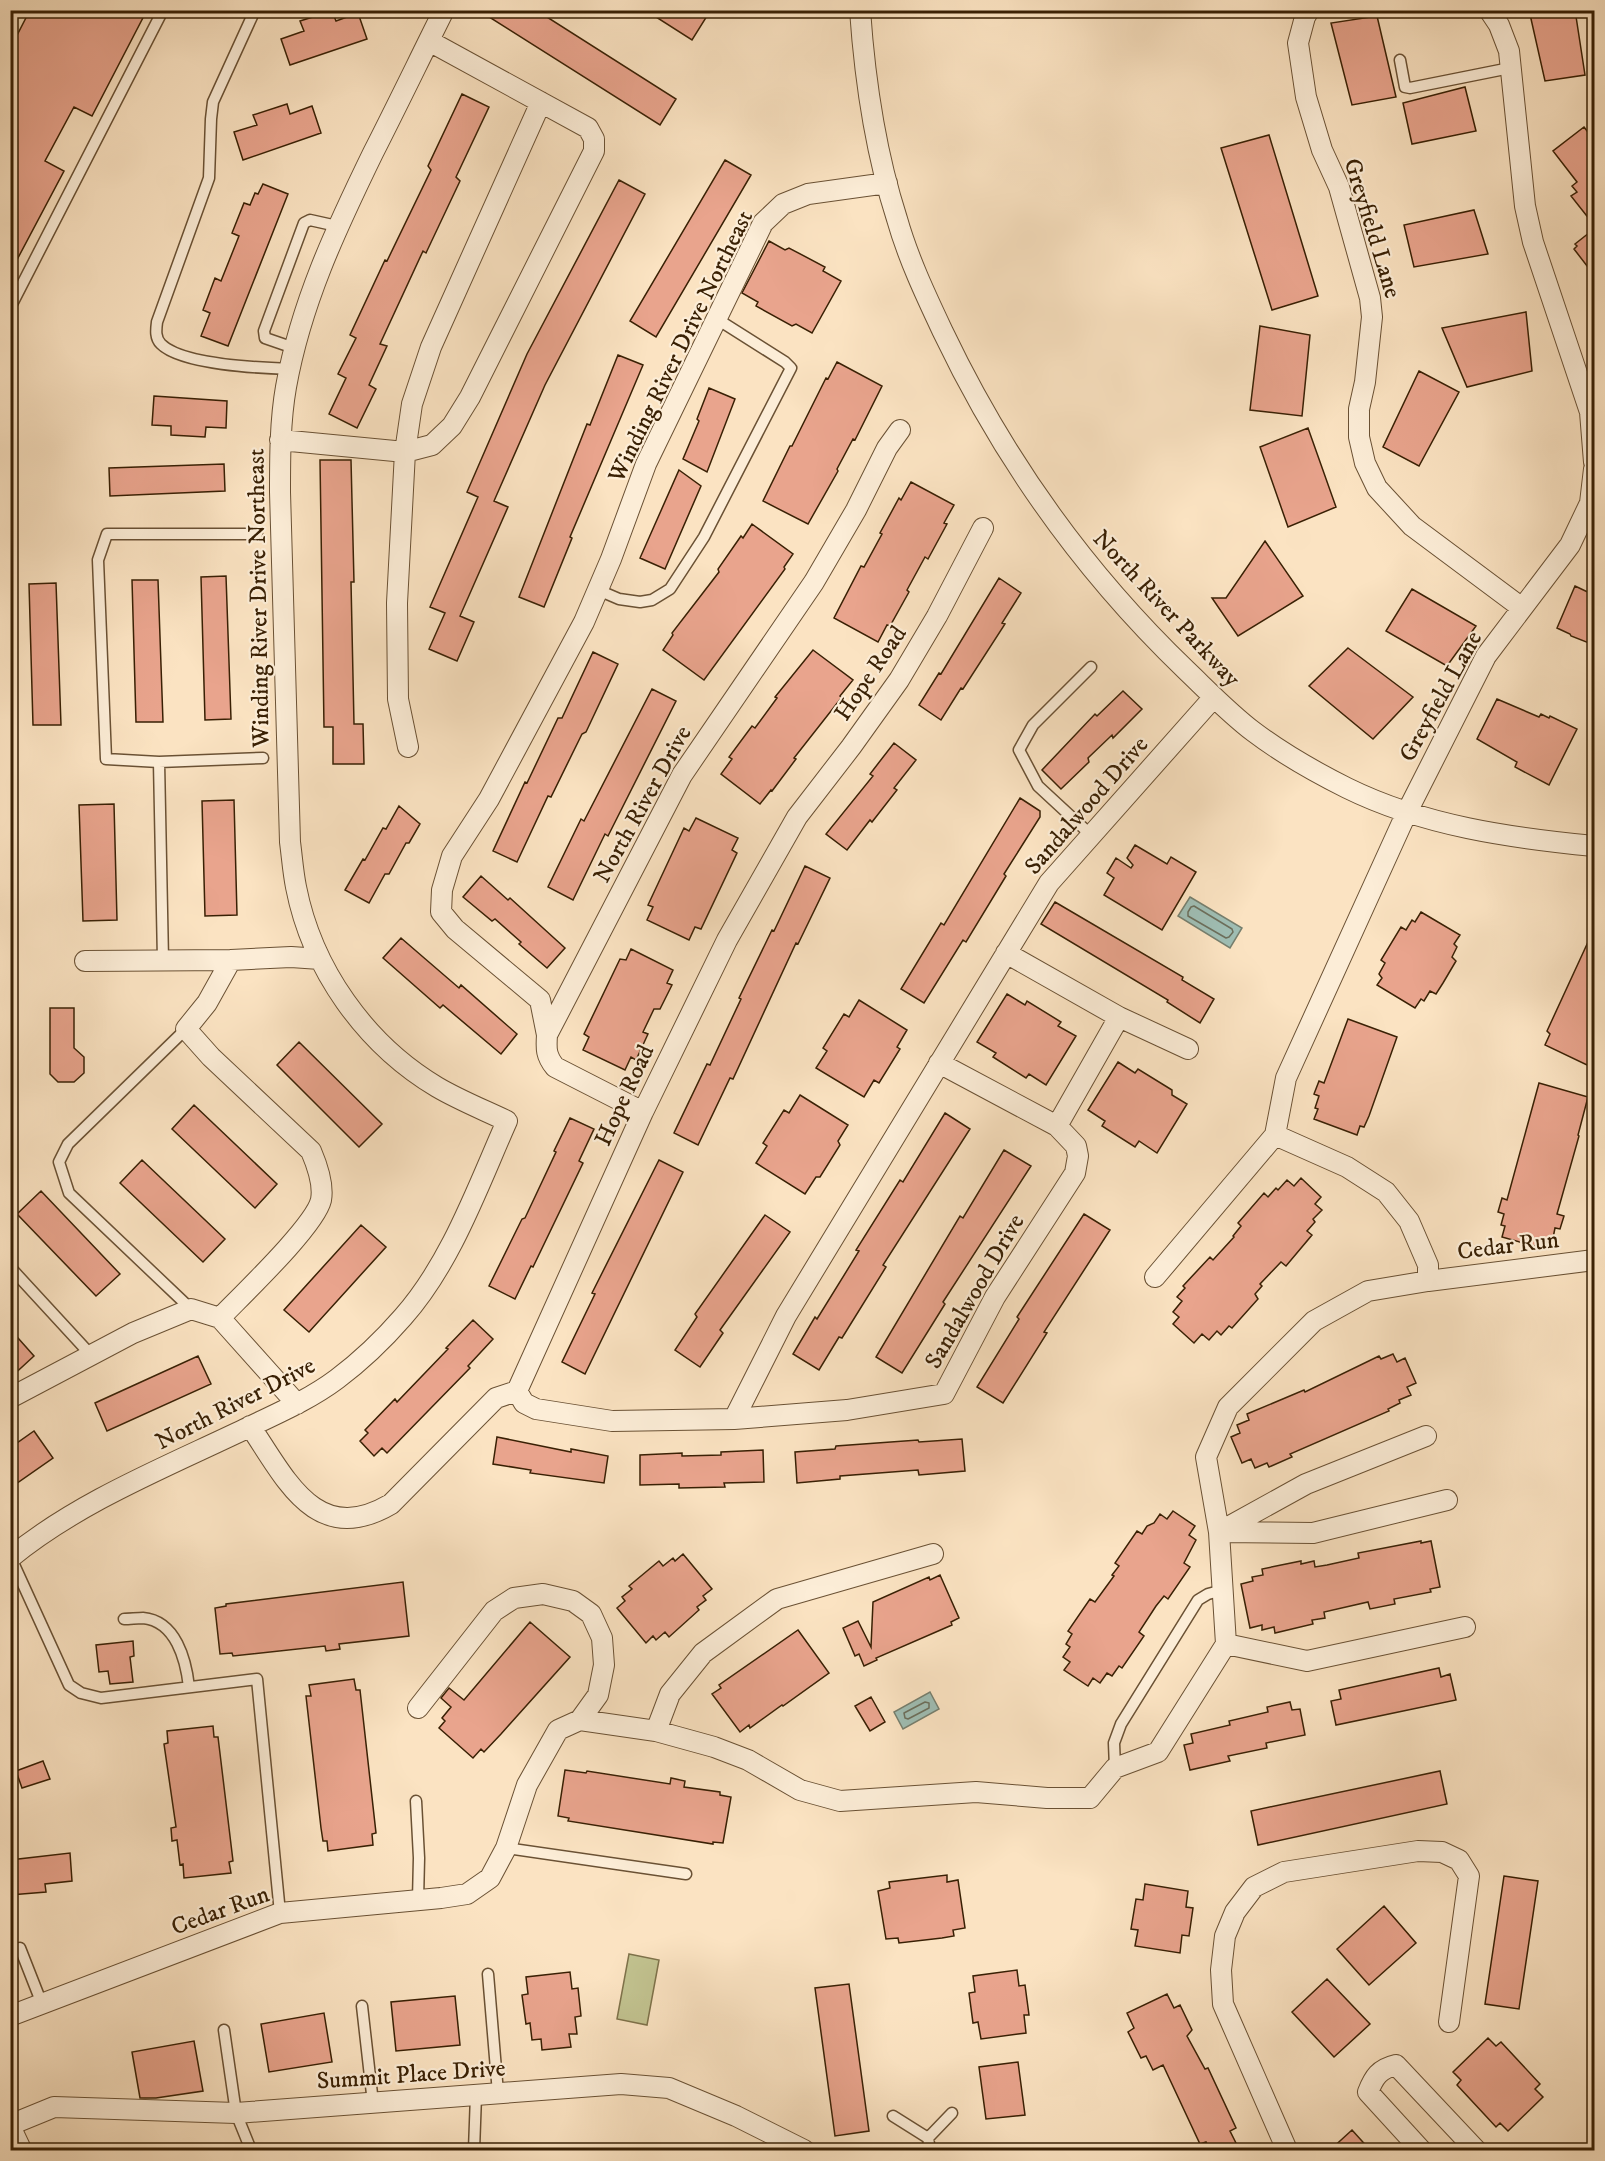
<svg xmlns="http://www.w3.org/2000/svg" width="1605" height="2161" font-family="'IM FELL DW Pica',serif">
<rect width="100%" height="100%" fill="#fbe3c2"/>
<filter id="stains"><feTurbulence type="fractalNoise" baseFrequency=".00333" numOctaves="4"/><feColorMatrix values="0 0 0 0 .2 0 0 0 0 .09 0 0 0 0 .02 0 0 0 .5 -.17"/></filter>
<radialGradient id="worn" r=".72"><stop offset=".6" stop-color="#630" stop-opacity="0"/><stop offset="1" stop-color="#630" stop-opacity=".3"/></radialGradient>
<path fill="#c2c390" stroke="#7e724a" stroke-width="1.5" d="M629,1954L659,1960L647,2025L617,2019Z"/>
<path fill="#9fbeb4" stroke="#767f6e" stroke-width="1.5" d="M1190,897L1242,928L1230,948L1178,916Z
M930,1692L939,1709L903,1729L894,1712Z"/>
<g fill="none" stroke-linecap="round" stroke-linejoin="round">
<path stroke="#6c6f5c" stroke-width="1.5" d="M1194,906L1232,929L1233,932L1229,937L1226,938L1188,916V912L1191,907Z
M925,1702L929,1703V1708L908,1719L905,1718L904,1713Z"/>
</g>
<path fill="#e9a48d" stroke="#392004" stroke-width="1.5" d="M30,10H147L92,116L74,107L45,161L64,171L10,273V49Z
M478,10H536L676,99L660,125Z
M645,10H698L707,16L692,40Z
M1529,10H1575L1585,75L1545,81Z
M332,11L336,21L358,13L367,39L290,65L281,39L304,31L300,21Z
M1377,16L1396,97L1352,105L1331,23Z
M1465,87L1476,131L1412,144L1403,103Z
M462,94L489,107L456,177L460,181L426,253L423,251L380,344L387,346L369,385L376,389L357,428L329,414L346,378L338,374L356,338L350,335L385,260L387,261L431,170L428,166Z
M287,104L290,114L312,106L321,133L243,160L234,132L257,125L253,115Z
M1584,127L1594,140V225L1571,196L1577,192L1572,186L1577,182L1553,151Z
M1269,135L1318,296L1272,310L1221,148Z
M725,160L751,175L656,337L630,321Z
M619,180L645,194L545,385L494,501L508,507L460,616L474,622L457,661L429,649L445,613L430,607L478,497L467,492L527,354Z
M263,184L288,194L228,346L201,336L210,313L203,310L215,278L221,281L239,236L232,233L244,203L250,205L255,193L258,194Z
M1474,210L1488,254L1414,267L1404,225Z
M1594,229V275L1574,249L1577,246L1575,244Z
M769,241L785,250L789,248L825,267L823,271L841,281L812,333L796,324L792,326L756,306L758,302L742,293Z
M1526,312L1532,371L1467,387L1442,328Z
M1260,326L1310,335L1302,416L1250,410Z
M618,355L643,365L570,537L572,538L544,607L519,597L587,424L590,425Z
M837,362L882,386L855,440L853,439L837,469L838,471L808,524L763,501L790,446H792L826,378L828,379Z
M1419,371L1459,392L1419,466L1383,447Z
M709,388L735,399L707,472L683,459L699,421L697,419Z
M154,396L227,401L226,428L206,427L205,437L171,435V426L152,425Z
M1308,428L1336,507L1288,527L1260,447Z
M320,460H351L354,582H351L354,724H363L364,764H333V727H324Z
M224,464L225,491L110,496L109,468Z
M679,470L701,486L665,569L640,558Z
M911,482L954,505L944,523L947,524L928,559L925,557L907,590L909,592L890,626L887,625L878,642L834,618L861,566L864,567L882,534L880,533L899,498L901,500Z
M752,524L793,554L784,567L785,569L704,680L663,650L673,635L672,633L719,572L718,569L741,536L743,538Z
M1265,541L1303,596L1238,636L1212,598H1226Z
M226,576L231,719L205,720L201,577Z
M999,578L1021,593L1002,623L1005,624L963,689L961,688L941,720L919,705L939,673L941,674Z
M132,580H158L163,722H136Z
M56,583L61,725H33L29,584Z
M1575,586L1594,595V645L1571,636L1570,634L1557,628Z
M1412,589L1476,626L1447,666L1386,631Z
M1348,648L1413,697L1373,739L1309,686Z
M813,650L853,680L840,696L842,697L794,758L796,759L772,791L771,790L760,804L721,774L732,759L729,757L752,726L755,728L777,698L775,697Z
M593,652L618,664L586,732L582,734L551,797L548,796L517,862L493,851L525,782L527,783L558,718H562Z
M652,689L676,701L608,836L605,834L573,900L548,887L581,819L584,821Z
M1123,691L1142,709L1113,738L1112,735L1088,758L1089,762L1061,789L1042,770L1095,714L1097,716Z
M1497,699L1539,717L1541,714L1549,718L1550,716L1577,729L1549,785L1515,767L1517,762L1477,739Z
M894,743L916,760L894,788L897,790L872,822L870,820L847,850L826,834L873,776L870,774Z
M1020,798L1040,811V817L1004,874L1006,876L966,942L963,940L924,1003L901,989L941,923L944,925Z
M234,800L237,915L205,916L202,801Z
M114,804L117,920L83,921L79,805Z
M399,806L420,824L409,843H406L389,874H385L369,903L345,890L363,859L365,860L383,828L386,829Z
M696,818L738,838L732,850L737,853L701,929L695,927L689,940L647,920L653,907L648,905L684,828L689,831Z
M1135,845L1167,864L1171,857L1196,872L1162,930L1104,895L1114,878L1107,873L1116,858L1131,868L1133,865L1127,858Z
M805,866L830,878L798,944L796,943L733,1079L730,1078L698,1145L674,1133L707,1064L710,1065L741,999L739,998L772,930L774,931Z
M481,876L508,900L510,898L565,948L547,968L519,944L521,942L495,919L492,921L463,897Z
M1055,902L1183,977L1182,980L1214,999L1200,1023L1167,1002L1168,1000L1041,924Z
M1421,912L1460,935L1454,944L1457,947L1452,957L1456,961L1443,983L1436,994L1430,991L1424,1001L1421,999L1415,1008L1377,985L1382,978L1379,974L1385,963L1381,960L1401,927L1406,930L1412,920L1415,922Z
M1594,929V1049L1587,1065L1545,1045L1550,1034L1547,1031Z
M401,938L459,988L461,985L517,1034L501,1054L443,1005L440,1008L383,958Z
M631,949L673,970L667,983L672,985L660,1009H654L643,1032L648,1034L636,1060L631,1057L625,1070L583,1050L589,1037L584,1034L620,959L626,960Z
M1007,994L1025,1005L1027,1001L1061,1022L1058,1026L1076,1036L1046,1085L1029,1074L1026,1078L993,1057L996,1053L977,1042Z
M859,1000L907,1030L897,1047L900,1049L879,1083L874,1080L864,1097L816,1068L827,1051L823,1048L844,1014L849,1017Z
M50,1008H74V1048L84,1057V1073L74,1082H58L50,1074Z
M1348,1019L1397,1037L1369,1116L1364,1127L1360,1126L1357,1135L1314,1119L1318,1109L1315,1108L1319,1096L1314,1094L1319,1081L1324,1083Z
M299,1042L382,1124L359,1147L277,1065Z
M1118,1062L1135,1073L1138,1069L1172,1090V1095L1187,1104L1157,1153L1139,1141L1135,1147L1102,1126L1105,1121L1088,1110Z
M1539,1083L1588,1097L1578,1135L1579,1136L1557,1214L1564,1216L1560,1229L1555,1228L1553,1238L1548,1239L1545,1249L1502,1237L1505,1226L1501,1225L1504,1214L1498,1212L1502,1198L1507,1200Z
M800,1095L848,1125L838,1141L840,1145L820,1177H816L805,1194L756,1163L767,1146L763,1143L784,1110L789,1113Z
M194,1105L277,1184L255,1208L172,1129Z
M945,1113L970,1129L883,1265L886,1267L842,1338L839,1337L819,1370L793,1354L815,1317L817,1319L859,1251L856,1250L900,1180L903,1182Z
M570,1118L594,1129L579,1161L583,1163L533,1267L531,1266L515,1299L489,1286L522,1219L525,1218L556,1152L554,1151Z
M1004,1150L1031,1166L943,1302L945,1304L902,1373L876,1357L960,1216L963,1218Z
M142,1160L225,1239L203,1262L120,1183Z
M659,1160L683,1172L585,1374L562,1362L595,1294L592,1293Z
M1301,1178L1321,1197L1315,1204L1322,1210L1313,1219L1315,1222L1307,1231L1312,1235L1286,1266L1281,1262L1260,1284L1262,1286L1255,1294L1258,1299L1232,1328L1229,1326L1221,1335L1217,1331L1209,1340L1202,1334L1194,1343L1173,1324L1179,1317L1173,1312L1182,1301L1177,1297L1185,1288L1183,1286L1210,1257L1213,1260L1234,1237L1233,1236L1241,1226L1238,1223L1264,1193L1268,1197L1276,1188L1278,1190L1287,1180L1294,1186Z
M41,1191L120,1274L96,1296L17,1214Z
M1084,1214L1110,1230L1044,1332L1047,1333L1003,1403L977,1387L1019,1319L1017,1317Z
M765,1215L790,1232L720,1330L723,1333L700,1367L675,1350L697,1317L695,1314Z
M361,1225L386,1247L309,1332L284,1310Z
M473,1320L493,1339L468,1366L470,1368L387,1453L382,1448L374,1456L360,1441L368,1433L365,1430L395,1399L397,1402L448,1349L446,1348Z
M10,1329L34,1356L10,1378Z
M1393,1354L1397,1362L1405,1358L1416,1383L1407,1387L1411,1395L1399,1400L1400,1403L1388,1409L1389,1411L1290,1454L1292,1457L1269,1467L1267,1463L1255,1468L1251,1459L1242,1463L1231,1437L1240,1433L1237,1425L1249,1420L1247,1414L1304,1390L1305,1392L1379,1356L1381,1359Z
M198,1356L211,1384L107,1431L95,1403Z
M34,1431L53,1458L10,1488V1448Z
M497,1437L571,1452V1449L608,1456L604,1483L530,1473L531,1470L493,1464Z
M962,1439L965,1471L919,1475L918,1470L840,1476V1479L797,1483L795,1452L835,1449L836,1446L918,1440L919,1442Z
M763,1450L764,1482L724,1483L725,1487L679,1488V1484L640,1485V1455L682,1453V1456L721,1455V1452Z
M1173,1511L1195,1526L1189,1535L1196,1540L1184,1563L1190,1567L1168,1599L1164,1596L1156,1606L1139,1632L1144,1636L1122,1668L1119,1666L1112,1676L1107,1673L1100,1683L1093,1678L1088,1686L1064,1670L1070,1662L1063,1657L1070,1647L1066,1644L1072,1634L1068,1631L1090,1599L1095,1602L1114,1576L1112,1575L1119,1566L1115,1563L1137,1531L1142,1534L1147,1526L1154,1523L1160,1514L1167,1519Z
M1421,1541V1543L1431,1541L1440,1587L1430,1589L1431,1592L1394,1599L1395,1604L1370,1609L1368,1602L1324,1612L1325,1618L1312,1620L1313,1624L1275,1633L1274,1627L1262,1630V1625L1250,1628L1241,1584L1253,1581L1252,1577L1263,1575L1262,1569L1301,1561V1564L1314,1561L1315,1567L1327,1565L1359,1558L1358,1553Z
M683,1554L712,1589L703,1596L706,1600L697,1607L699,1610L669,1637L665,1632L656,1640L653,1636L646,1643L617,1608L625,1601L622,1597L632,1589L629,1586L659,1561L663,1566L673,1558L675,1561Z
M940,1575L959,1618L951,1622L952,1625L876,1658L877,1660L864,1666L859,1654L855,1656L843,1628L858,1621L871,1647L873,1602L929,1577L930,1580Z
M403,1582L409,1636L339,1644L340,1649L326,1651L325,1646L233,1656L232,1653L220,1654L215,1608L226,1606V1604Z
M530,1622L570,1657L501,1734L484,1752L481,1749L473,1758L439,1728L445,1721L442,1718L451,1707L441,1698L449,1688L464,1700Z
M798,1630L829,1673L783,1706L782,1705L750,1728L749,1725L740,1732L712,1694L721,1688L719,1685Z
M133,1641L134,1656L130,1657L133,1682L110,1684L108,1671L99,1672L96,1645Z
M1439,1668L1441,1677L1450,1674L1456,1700L1336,1725L1331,1701L1341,1699L1339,1690Z
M354,1679L356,1690H360L376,1833L372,1834L373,1845L328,1851L327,1841H323L321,1828L306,1696H311L309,1685Z
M871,1697L885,1722L870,1731L855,1706Z
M1290,1702L1292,1710L1300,1709L1305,1735L1266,1743L1267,1748L1228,1756L1230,1761L1190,1770L1184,1745L1193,1743L1191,1734L1230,1725L1229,1721L1268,1712L1267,1707Z
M213,1726L214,1737H218L233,1861L229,1862L231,1873L184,1878L183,1864L180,1865L177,1840L172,1841L171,1828L176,1827L164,1744L168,1743L167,1731Z
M43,1761L50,1779L22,1788L16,1771Z
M565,1770L586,1773L587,1771L670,1784L671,1778L685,1781L684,1787L720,1792V1795L731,1797L723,1843L713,1842V1844L568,1821L569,1818L558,1816Z
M1440,1771L1447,1804L1258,1845L1251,1811Z
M70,1853L72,1881L45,1884L46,1892L10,1895V1860Z
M947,1875V1882L958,1880L965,1928L953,1930L954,1936L942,1938L899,1943L898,1938L886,1939L878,1891L890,1888L889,1882Z
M1504,1876L1538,1881L1519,2009L1485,2004Z
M1145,1884L1188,1891L1186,1907L1193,1908L1189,1936L1182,1935L1180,1953L1135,1946L1138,1930L1131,1929L1136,1899L1143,1900Z
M1384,1906L1416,1943L1369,1985L1337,1949Z
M1017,1970L1019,1986L1025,1985L1029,2015H1024L1026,2033L981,2039L978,2022L973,2023L969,1993L975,1992L973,1976Z
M570,1972L572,1989L578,1988L581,2016L575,2017L577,2034H569L571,2047L542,2050L541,2039L532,2040L530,2023L526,2024L522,1995L528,1994L526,1977Z
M1327,1979L1370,2024L1334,2057L1292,2012Z
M849,1984L869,2131L835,2136L815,1988Z
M1167,1994L1174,2008L1180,2005L1192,2030L1187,2036L1205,2069L1208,2068L1236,2128L1230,2131L1240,2151H1210L1206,2142L1200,2144L1163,2065L1153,2070L1146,2056L1141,2058L1128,2032L1134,2028L1127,2013Z
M455,1996L460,2045L396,2051L391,2002Z
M324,2013L332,2062L269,2072L261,2024Z
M1488,2038L1496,2046L1501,2042L1540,2084L1535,2089L1543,2097L1508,2131L1500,2123L1496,2127L1484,2114L1457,2085L1461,2080L1453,2072Z
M194,2041L203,2091L156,2098H140L132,2052Z
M1018,2062L1025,2115L986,2119L979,2067Z
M1352,2130L1371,2151H1329Z"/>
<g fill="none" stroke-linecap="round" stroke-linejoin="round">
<g stroke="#6a5134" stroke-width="13">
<path id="service" d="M255,10L213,102L211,119L209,178L157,322C156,330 155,338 161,344C182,365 261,368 290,369
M1400,60L1405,87L1410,88L1510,68
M10,308L163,10
M294,348L265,338L264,331L304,223L310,220L337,226
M257,534H107L98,560L106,759L159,762L263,758
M598,590L619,599L640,602L652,600L670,589L704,537L791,368L785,362L717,319
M1091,667L1033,725L1019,750L1038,786L1091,835
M159,762L163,960
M186,1029L68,1144L59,1162L69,1193L191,1309
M10,1267L91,1355
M11,1558L69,1685L81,1693L101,1698L257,1679L280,1913
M124,1619C130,1619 137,1618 143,1618C176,1621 186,1660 189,1687
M1115,1768L1114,1743L1121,1724L1198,1600L1208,1594L1223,1590
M416,1801L419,1858L418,1900
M506,1848L686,1874
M20,1948L42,2004
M488,1974L498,2093
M362,2006L373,2103
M224,2030L236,2113L251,2150
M893,2116L928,2138
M474,2150L476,2095
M930,2150L928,2138L952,2113"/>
</g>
<g stroke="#6a5134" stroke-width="22">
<path id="minor" d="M860,10C865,82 875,151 897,219C908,258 926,296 943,332C1003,458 1085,573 1186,670C1208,691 1230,714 1254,732C1283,754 1315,772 1347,788C1424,826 1511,838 1594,846
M1309,10L1305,17L1298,43L1306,97L1322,150L1339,187L1370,298L1372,317L1365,382L1359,409V437L1365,463L1377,488L1412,526L1522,608
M1489,10L1499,25L1509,51L1525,206L1533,242L1590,412L1594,462
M280,440L405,452L432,445L452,426L470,397L594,151V139L588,128L429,41
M408,747L398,699L397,603L405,452L412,404L431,347L541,102
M1006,953L1119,1017L1188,1049
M85,961L231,960
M547,1035L540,1000L455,929L441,912L442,890L452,856L489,799L584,622L611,559L646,464L763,223L783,204L808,194L887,183
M643,1112L555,1067C546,1056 546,1049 547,1035L682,775L814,582L856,510L887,448L900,430
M1057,1126L1119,1017
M1155,1277L1275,1135L1286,1078L1407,812L1486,656L1570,545L1590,503L1594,469
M1428,1281L1594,1260
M220,1318C241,1296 315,1226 321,1200C324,1184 317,1165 311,1151L211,1057L186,1029L207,1003L231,960L291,957L320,959
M517,1391L524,1403L536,1409L612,1421L734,1419L847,1410L944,1394L995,1297L1075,1173L1078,1156L1076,1146L1057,1126L939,1063
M10,1398L133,1333L191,1309L220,1318L297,1404
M734,1419L786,1316L1049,883L1214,697
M250,1426C286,1479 316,1548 391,1504L496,1398L517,1391L643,1112L727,940L797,817L851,747L899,680L937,616L983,528
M1221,1531L1306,1484L1426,1436
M1219,1532L1313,1533L1447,1500
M10,1558C78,1502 166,1467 245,1429C276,1414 309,1400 337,1379C361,1361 383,1340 403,1317C451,1263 478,1186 507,1121C484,1110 459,1100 437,1087C365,1044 312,969 296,887C293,872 292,857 290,842L280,492C280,457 280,421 286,387C301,303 336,229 373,153C397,106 420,58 444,10
M1226,1644L1307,1661L1465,1627
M580,1720L656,1731L714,1747L748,1760L800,1790L840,1801L976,1792L1047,1798H1090L1115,1768L1158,1752L1226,1644L1219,1532L1206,1457L1228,1407L1314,1321L1368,1291L1428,1281V1265L1409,1221L1386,1192L1347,1167L1275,1135
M656,1731L670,1694L703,1653L777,1599L933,1554
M10,2016L280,1913L441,1898L467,1894L490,1878L506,1848L527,1785L558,1730L580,1720L598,1695L604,1665L602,1638L591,1614L573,1601L543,1594L514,1598L494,1611L418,1708
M10,2125L54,2107L236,2113L621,2084L669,2088L736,2116L804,2150
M1287,2150L1223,2004L1221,1970L1225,1936L1235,1912L1254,1887L1284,1872L1418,1851L1442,1852L1459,1860L1469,1876L1449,2022
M1421,2150L1368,2092C1374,2077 1379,2069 1396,2065L1476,2150"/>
</g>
<g stroke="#6a5134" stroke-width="28">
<path id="tertiary" d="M10,2133L18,2150"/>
</g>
<use href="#service" stroke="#fcedd7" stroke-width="10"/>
<use href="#minor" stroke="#fcedd7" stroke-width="20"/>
<use href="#tertiary" stroke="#fcedd7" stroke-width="26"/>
</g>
<g text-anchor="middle" stroke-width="4.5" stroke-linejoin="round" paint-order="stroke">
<g font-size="24" fill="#392004" stroke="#fcedd7">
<text transform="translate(1373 228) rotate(73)" y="8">Greyfield Lane</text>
<text transform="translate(680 346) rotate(-64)" y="8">Winding River Drive Northeast</text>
<text transform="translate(258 598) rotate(-91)" y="8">Winding River Drive Northeast</text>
<text transform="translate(1167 608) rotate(47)" y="8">North River Parkway</text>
<text transform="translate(870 673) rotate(-56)" y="8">Hope Road</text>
<text transform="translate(1440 696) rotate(-61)" y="8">Greyfield Lane</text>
<text transform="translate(642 804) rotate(-61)" y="8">North River Drive</text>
<text transform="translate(1086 805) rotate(-49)" y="8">Sandalwood Drive</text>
<text transform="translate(624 1095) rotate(-65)" y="8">Hope Road</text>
<text transform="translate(1508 1245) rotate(-7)" y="8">Cedar Run</text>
<text transform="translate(974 1291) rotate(-60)" y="8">Sandalwood Drive</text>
<text transform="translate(235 1403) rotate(-27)" y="8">North River Drive</text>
<text transform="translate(220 1910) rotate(-20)" y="8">Cedar Run</text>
<text transform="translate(411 2074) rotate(-4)" y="8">Summit Place Drive</text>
</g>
</g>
<rect width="1605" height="2161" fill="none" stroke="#fbe3c2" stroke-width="36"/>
<rect x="12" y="12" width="1581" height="2137" fill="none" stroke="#392004" stroke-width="3"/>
<rect x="18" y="18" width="1569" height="2125" fill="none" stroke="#392004" stroke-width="1.5"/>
<rect width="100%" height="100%" filter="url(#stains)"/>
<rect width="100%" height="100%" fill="url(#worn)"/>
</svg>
